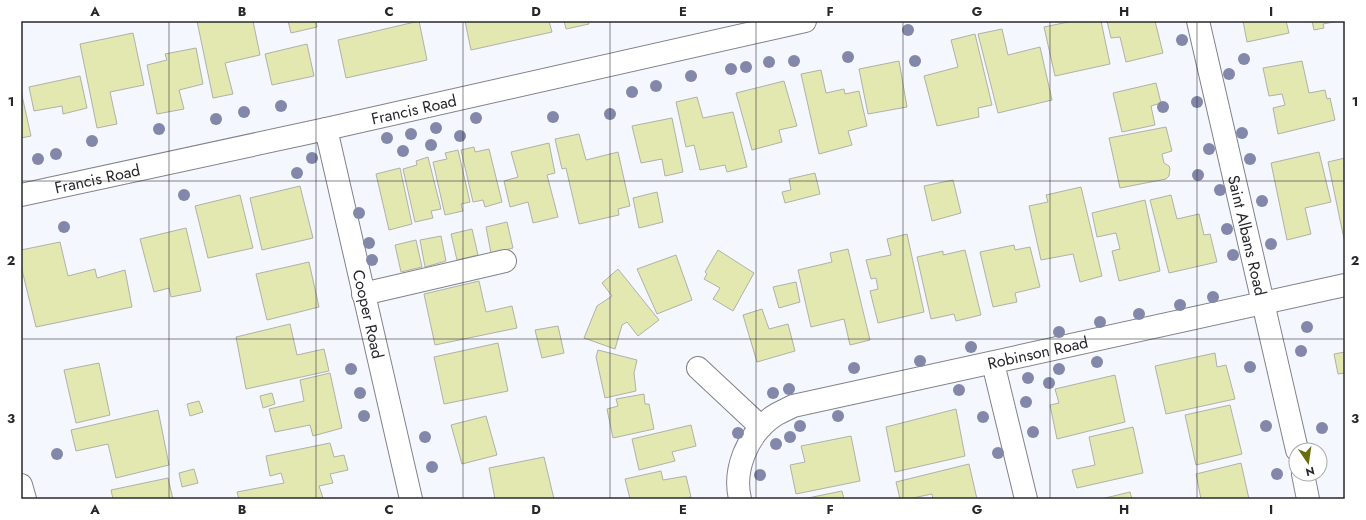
<svg xmlns="http://www.w3.org/2000/svg" width="1366" height="520" font-family="Jost,sans-serif">
<rect width="100%" height="100%" fill="#f5f7fe"/>
<path fill="#e3e7b0" stroke="#b0b1a8" d="M197,21H253L260,55L225,63L233,94L213,98Z
M288,21H316L317,27L291,33Z
M419,21L427,60L346,78L338,40Z
M465,21H549L552,32L471,50Z
M564,21H588L589,24L566,29Z
M1073,21H1101L1110,64L1055,76L1044,27Z
M1107,21H1155L1163,53L1126,62L1120,37L1111,38Z
M1243,21H1286L1289,33L1247,42Z
M1312,21H1339L1323,24L1324,28L1314,30Z
M1002,29L1008,55L1040,47L1052,100L998,113L978,34Z
M133,33L144,85L110,92L117,124L97,128L80,44Z
M975,34L992,105L978,108L979,117L937,126L924,76L958,67L951,40Z
M307,44L314,76L272,85L265,54Z
M196,48L203,84L179,90L184,109L157,114L147,65L167,60L165,54Z
M899,61L907,107L868,114L859,69Z
M1302,61L1309,93L1325,90L1327,99L1330,98L1335,120L1278,134L1273,108L1285,105L1282,94L1269,96L1263,68Z
M821,70L826,93L844,89L845,94L859,91L867,126L848,131L852,145L819,154L801,74Z
M80,76L87,108L63,114L62,106L34,111L29,87Z
M784,81L797,126L779,130L782,142L752,150L736,93Z
M1156,83L1161,103L1151,106L1155,125L1122,132L1113,93Z
M21,91L31,136L21,138Z
M697,97L703,118L733,112L747,167L727,172L725,165L700,170L694,145L686,147L676,102Z
M672,118L683,172L665,176L662,159L641,163L632,126Z
M1166,127L1172,151L1162,154L1164,163L1169,166L1170,169L1169,176L1166,179L1120,188L1109,138Z
M579,134L586,160L618,152L630,206L618,209L619,215L579,224L566,168L562,169L555,139Z
M549,143L555,173L547,175L558,217L533,223L528,202L510,207L504,181L518,177L511,152Z
M474,147L475,152L489,149L502,202L485,207L483,200L473,202L461,150Z
M458,150L470,202L461,204L463,211L445,215L433,162L447,159L445,153Z
M1319,152L1331,202L1305,208L1311,234L1287,240L1271,163Z
M428,157L441,209L431,211L433,218L415,222L403,169L417,165L416,161Z
M1345,158V239H1344L1328,162Z
M400,168L412,224L389,230L376,174Z
M815,173L820,194L785,203L782,192L791,190L789,179Z
M953,180L961,213L932,221L924,186Z
M300,186L313,238L262,250L250,198Z
M1081,187L1102,276L1080,282L1073,254L1041,260L1029,206L1048,202L1046,195Z
M657,192L663,222L639,228L633,198Z
M240,195L253,248L208,258L195,206Z
M1171,195L1177,219L1199,214L1204,235L1210,234L1217,262L1169,273L1150,200Z
M1145,200L1160,271L1119,281L1112,251L1120,249L1116,233L1097,237L1092,213Z
M507,222L513,248L491,253L486,227Z
M186,228L201,291L171,297L169,288L154,292L140,239Z
M472,229L478,255L457,260L451,234Z
M907,234L924,312L878,323L870,291L878,289L876,278L871,279L866,260L891,255L887,239Z
M441,236L446,261L425,267L420,240Z
M416,240L422,267L401,272L395,245Z
M60,242L68,276L95,269L97,278L125,270L132,307L36,327L21,266V250Z
M1014,245L1015,250L1030,247L1040,287L1015,293L1017,302L993,307L980,252Z
M848,249L870,340L850,345L844,319L811,327L798,270L832,262L830,253Z
M718,250L754,273L733,311L713,299L720,288L704,279L707,274L705,272Z
M965,250L981,315L956,321L954,314L931,319L917,257L943,251V255Z
M676,255L692,300L657,314L637,269Z
M309,262L319,307L267,320L256,274Z
M618,269L659,320L638,336L627,322L622,325L615,349L584,338L597,306L612,296L602,283Z
M479,281L486,312L512,306L517,328L435,345L424,294Z
M796,282L800,302L779,308L773,287Z
M762,309L769,329L788,324L795,351L757,362L743,315Z
M290,324L297,355L324,349L329,371L246,389L236,337Z
M558,326L564,353L542,358L535,330Z
M498,343L508,391L444,404L434,357Z
M598,350L637,360L634,373L636,391L605,398L596,357Z
M1345,352V373L1338,374L1334,354Z
M1215,353L1217,367L1226,365L1235,399L1166,414L1155,366Z
M99,363L110,415L76,423L64,370Z
M330,373L342,428L313,436L310,425L275,432L269,409L304,401L300,380Z
M1115,375L1125,422L1057,439L1050,405L1059,403L1055,389Z
M272,393L275,404L263,408L260,396Z
M644,394L645,404H649L654,429L613,438L607,409L618,406L616,399Z
M199,401L203,412L190,416L187,404Z
M1230,405L1242,454L1196,465L1185,415Z
M956,409L965,456L895,472L886,427Z
M158,410L169,465L116,478L108,444L76,451L71,430Z
M486,416L497,455L462,464L451,425Z
M691,425L696,446L672,452L675,461L639,470L632,439Z
M1133,427L1143,473L1077,488L1072,470L1095,465L1089,437Z
M851,436L860,481L796,494L790,465L805,462L801,446Z
M330,443L334,457L344,455L348,470L330,474L333,483L319,486L323,498L317,499H239L237,492L284,483L281,473L270,476L266,456Z
M544,457L554,499H495L489,468Z
M1241,463L1249,499H1201L1196,474Z
M969,464L977,499H933L932,494L908,499H900L896,482Z
M194,469L198,483L182,487L179,473Z
M661,471L663,480L686,476L691,497L681,499H630L625,479Z
M168,478L173,499H113L111,490Z
M842,491L844,499H803Z
M1130,492L1132,499H1101Z"/>
<g fill="none" stroke-linecap="round" stroke-linejoin="round">
<g stroke="#81838a" stroke-width="24">
<g id="minor">
<path id="s1" d="M1198,21L1297,450"/>
<path id="s2" d="M326,129L411,499"/>
<path id="s3" d="M21,195L326,129L805,21"/>
<path d="M363,294L505,261"/>
<path d="M993,363L1026,499"/>
<path d="M698,368L761,427"/>
<path d="M1303,474L1308,499"/>
<path d="M21,485L25,499"/>
<path id="s4" d="M740,499C733,470 747,436 771,418C777,413 786,410 793,406L1345,285"/>
</g>
</g>
<use href="#minor" stroke="#fff" stroke-width="22"/>
</g>
<g fill="#8387aa">
<circle cx="908" cy="30" r="6"/>
<circle cx="1182" cy="40" r="6"/>
<circle cx="848" cy="57" r="6"/>
<circle cx="1244" cy="59" r="6"/>
<circle cx="794" cy="61" r="6"/>
<circle cx="915" cy="61" r="6"/>
<circle cx="769" cy="62" r="6"/>
<circle cx="746" cy="67" r="6"/>
<circle cx="731" cy="69" r="6"/>
<circle cx="1229" cy="74" r="6"/>
<circle cx="691" cy="76" r="6"/>
<circle cx="656" cy="86" r="6"/>
<circle cx="632" cy="92" r="6"/>
<circle cx="1197" cy="102" r="6"/>
<circle cx="281" cy="106" r="6"/>
<circle cx="1163" cy="107" r="6"/>
<circle cx="244" cy="112" r="6"/>
<circle cx="610" cy="114" r="6"/>
<circle cx="553" cy="117" r="6"/>
<circle cx="476" cy="118" r="6"/>
<circle cx="216" cy="119" r="6"/>
<circle cx="436" cy="128" r="6"/>
<circle cx="159" cy="129" r="6"/>
<circle cx="1242" cy="133" r="6"/>
<circle cx="411" cy="134" r="6"/>
<circle cx="460" cy="136" r="6"/>
<circle cx="387" cy="138" r="6"/>
<circle cx="92" cy="141" r="6"/>
<circle cx="431" cy="145" r="6"/>
<circle cx="1209" cy="149" r="6"/>
<circle cx="403" cy="151" r="6"/>
<circle cx="56" cy="154" r="6"/>
<circle cx="312" cy="158" r="6"/>
<circle cx="38" cy="159" r="6"/>
<circle cx="1250" cy="159" r="6"/>
<circle cx="297" cy="173" r="6"/>
<circle cx="1198" cy="175" r="6"/>
<circle cx="1220" cy="190" r="6"/>
<circle cx="184" cy="195" r="6"/>
<circle cx="1262" cy="201" r="6"/>
<circle cx="359" cy="213" r="6"/>
<circle cx="64" cy="227" r="6"/>
<circle cx="1227" cy="229" r="6"/>
<circle cx="369" cy="243" r="6"/>
<circle cx="1271" cy="244" r="6"/>
<circle cx="1233" cy="255" r="6"/>
<circle cx="372" cy="260" r="6"/>
<circle cx="1213" cy="297" r="6"/>
<circle cx="1180" cy="305" r="6"/>
<circle cx="1139" cy="314" r="6"/>
<circle cx="1100" cy="322" r="6"/>
<circle cx="1307" cy="327" r="6"/>
<circle cx="1059" cy="332" r="6"/>
<circle cx="971" cy="347" r="6"/>
<circle cx="1301" cy="351" r="6"/>
<circle cx="920" cy="361" r="6"/>
<circle cx="1097" cy="362" r="6"/>
<circle cx="1250" cy="367" r="6"/>
<circle cx="854" cy="368" r="6"/>
<circle cx="351" cy="369" r="6"/>
<circle cx="1059" cy="369" r="6"/>
<circle cx="1028" cy="378" r="6"/>
<circle cx="1049" cy="383" r="6"/>
<circle cx="789" cy="389" r="6"/>
<circle cx="959" cy="390" r="6"/>
<circle cx="360" cy="393" r="6"/>
<circle cx="773" cy="393" r="6"/>
<circle cx="1026" cy="402" r="6"/>
<circle cx="364" cy="416" r="6"/>
<circle cx="838" cy="416" r="6"/>
<circle cx="983" cy="417" r="6"/>
<circle cx="800" cy="426" r="6"/>
<circle cx="1266" cy="426" r="6"/>
<circle cx="1322" cy="428" r="6"/>
<circle cx="1033" cy="432" r="6"/>
<circle cx="738" cy="433" r="6"/>
<circle cx="425" cy="437" r="6"/>
<circle cx="790" cy="437" r="6"/>
<circle cx="776" cy="444" r="6"/>
<circle cx="998" cy="453" r="6"/>
<circle cx="57" cy="454" r="6"/>
<circle cx="432" cy="467" r="6"/>
<circle cx="1277" cy="474" r="6"/>
<circle cx="760" cy="475" r="6"/>
</g>
<path fill="none" stroke="#27272b" stroke-width="1" stroke-opacity="0.55" d="M169,21V499M316,21V499M463,21V499M610,21V499M756,21V499M903,21V499M1050,21V499M1197,21V499M21,181H1345M21,339H1345"/>
<g text-anchor="middle" stroke-width="3.5" stroke-linejoin="round" paint-order="stroke">
<g font-size="16" fill="#27272b" stroke="#fff">
<text dy="6" stroke="none"><textPath href="#s3" startOffset="402">Francis Road</textPath></text>
<text dy="6" stroke="none"><textPath href="#s3" startOffset="78">Francis Road</textPath></text>
<text dy="6" stroke="none"><textPath href="#s1" startOffset="220">Saint Albans Road</textPath></text>
<text dy="6" stroke="none"><textPath href="#s2" startOffset="190">Cooper Road</textPath></text>
<text dy="6" stroke="none"><textPath href="#s4" startOffset="367">Robinson Road</textPath></text>
</g>
</g>
<rect width="1366" height="520" fill="none" stroke="#ffffff" stroke-width="44"/>
<g transform="translate(1308 462) rotate(167)"><circle r="19" fill="#ffffff" stroke="#a9a9aa"/>
<path d="M0-3L7 15L0 10L-7 15Z" fill="#6b6c0e"/>
<text y="-6" font-size="11" font-weight="bold" text-anchor="middle" fill="#27272b">N</text>
</g>
<rect x="22" y="22" width="1322" height="476" fill="none" stroke="#27272b" stroke-width="1.5"/>
<g font-size="13" text-anchor="middle" font-weight="bold" fill="#27272b">
<text x="95" y="16">A</text>
<text x="242" y="16">B</text>
<text x="389" y="16">C</text>
<text x="536" y="16">D</text>
<text x="683" y="16">E</text>
<text x="830" y="16">F</text>
<text x="977" y="16">G</text>
<text x="1124" y="16">H</text>
<text x="1271" y="16">I</text>
<text x="11" y="106">1</text>
<text x="1355" y="106">1</text>
<text x="11" y="265">2</text>
<text x="1355" y="265">2</text>
<text x="11" y="423">3</text>
<text x="1355" y="423">3</text>
<text x="95" y="514">A</text>
<text x="242" y="514">B</text>
<text x="389" y="514">C</text>
<text x="536" y="514">D</text>
<text x="683" y="514">E</text>
<text x="830" y="514">F</text>
<text x="977" y="514">G</text>
<text x="1124" y="514">H</text>
<text x="1271" y="514">I</text>
</g>
</svg>
